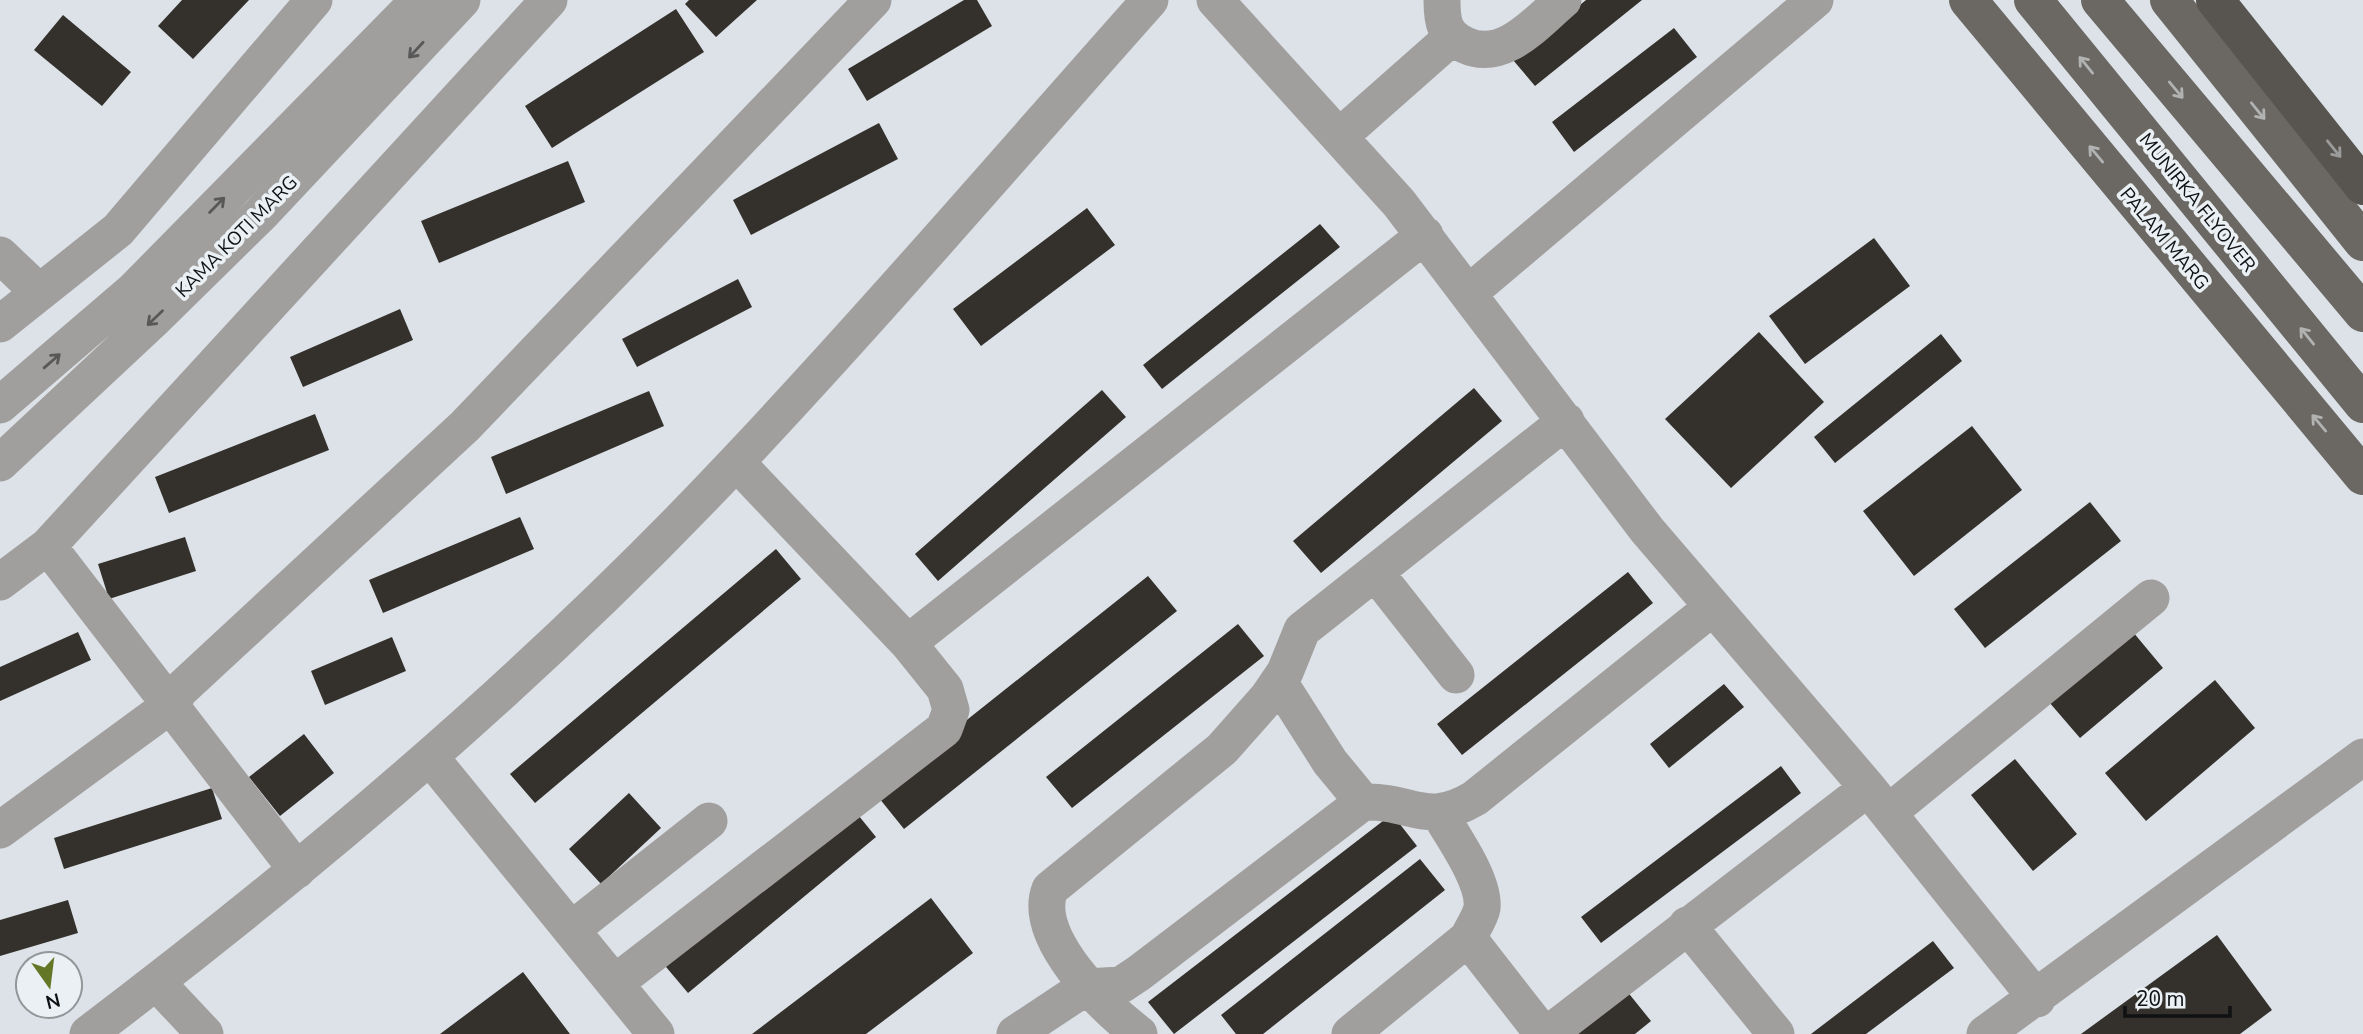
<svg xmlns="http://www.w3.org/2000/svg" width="2363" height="1034" font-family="'Nunito Sans',sans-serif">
<rect width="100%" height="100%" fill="#dce2e7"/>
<path fill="#34312d" d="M182,0H249L193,59L158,26Z
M689,0H757L716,37L685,4Z
M964,0H977L992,26L867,101L848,69Z
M1586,0H1642L1535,86L1513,60Z
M676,9L704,52L552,148L525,106Z
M63,15L131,72L102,106L34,50Z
M1674,28L1697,57L1574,152L1552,122Z
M879,123L898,159L751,235L733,200Z
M568,161L585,202L439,263L421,221Z
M1087,208L1115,245L981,346L953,309Z
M1320,224L1340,247L1162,389L1143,365Z
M1874,238L1910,286L1805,364L1769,316Z
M738,279L752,307L637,367L622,339Z
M400,309L413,340L303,387L290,357Z
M1759,332L1824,402L1731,488L1665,419Z
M1941,334L1962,361L1835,463L1814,437Z
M1474,388L1502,421L1321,573L1293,541Z
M1102,390L1126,417L938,581L915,554Z
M649,391L664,426L506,494L491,457Z
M315,414L329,450L169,513L155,477Z
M1972,426L2022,490L1914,576L1863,511Z
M2090,502L2121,541L1985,648L1954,609Z
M520,517L534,549L383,613L369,580Z
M185,537L196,571L109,599L98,564Z
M776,549L801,579L535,803L510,774Z
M1628,572L1653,603L1462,755L1437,724Z
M1148,576L1177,611L904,829L875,793Z
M1238,624L1264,656L1072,808L1046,777Z
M78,632L91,660L0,701V667Z
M2133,632L2163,668L2080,738L2049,702Z
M392,637L406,671L325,705L311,671Z
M2215,680L2255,728L2146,821L2105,773Z
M1724,684L1744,707L1669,768L1650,744Z
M304,734L334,773L280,816L249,777Z
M2015,759L2077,834L2033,871L1971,795Z
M1781,766L1801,793L1601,943L1581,917Z
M212,788L222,819L64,869L54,838Z
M629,793L661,828L601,884L569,849Z
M850,805L876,837L688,993L661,961Z
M1392,814L1417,846L1174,1034L1148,1002Z
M1420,859L1445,890L1263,1034H1236L1221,1015Z
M931,898L973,953L866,1034H752Z
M68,900L78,933L0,956V920Z
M2217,935L2272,1010L2240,1034H2081Z
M1933,941L1954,968L1866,1034H1811Z
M523,972L570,1034H440Z
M1626,990L1651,1021L1635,1034H1573Z"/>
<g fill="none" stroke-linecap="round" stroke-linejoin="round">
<path stroke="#a19f9d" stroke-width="37" d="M1215,0L1399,203L1647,530L1868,788L2037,999
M1442,0C1442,22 1444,35 1465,45C1503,63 1536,23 1563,0
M1339,137L1451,38
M0,255L39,292
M1470,292L1815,0
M0,324L118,230L314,0
M0,405L134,290L419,0
M0,463L152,321L261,214L462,0
M48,546L297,870
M1375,572L1456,675
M0,582L48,546L549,0
M908,643L1425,235
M1279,682L1330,762L1363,802
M430,757L656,1034
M1439,813C1453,837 1485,881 1482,908C1480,918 1472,929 1468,938
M1888,813L2151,598
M0,830L172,704L179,691L465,426L873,0
M1687,925L1776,1034
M571,930L709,821
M156,982L205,1034
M615,983L944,729L951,710L945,689L908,643L736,462
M88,1034C318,860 539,672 737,461C878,311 1013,154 1150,0
M1015,1034L1086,987L1121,985L1139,973L1363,802C1413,800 1425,828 1475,798L1713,607
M1139,1034C1104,1007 1031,937 1050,889L1222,749L1268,697L1285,672L1302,630L1566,421
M1350,1034L1468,938L1543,1034
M1548,1034L1868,788
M1985,1034L2363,757"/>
<path stroke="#6b6864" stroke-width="38" d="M1968,0L2363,476
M2033,0L2363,404
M2100,0L2363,313
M2169,0L2363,242"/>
<path stroke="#585550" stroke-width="38" d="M2215,0L2363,186"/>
</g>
<defs><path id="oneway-shaft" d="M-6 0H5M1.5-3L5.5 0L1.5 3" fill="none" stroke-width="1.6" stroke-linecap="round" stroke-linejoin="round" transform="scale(1.75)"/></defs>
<g stroke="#585858">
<use href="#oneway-shaft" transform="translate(416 50) rotate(133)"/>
<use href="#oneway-shaft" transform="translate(217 205) rotate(-45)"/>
<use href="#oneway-shaft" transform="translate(155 318) rotate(136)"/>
<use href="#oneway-shaft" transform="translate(52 361) rotate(-41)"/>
</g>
<g stroke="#b1b3b3">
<use href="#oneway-shaft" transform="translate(2086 65) rotate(-129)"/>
<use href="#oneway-shaft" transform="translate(2176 90) rotate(50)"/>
<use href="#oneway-shaft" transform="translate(2258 111) rotate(51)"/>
<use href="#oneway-shaft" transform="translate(2096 154) rotate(-130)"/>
<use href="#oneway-shaft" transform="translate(2307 336) rotate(-129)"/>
<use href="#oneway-shaft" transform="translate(2319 423) rotate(-130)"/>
</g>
<use stroke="#9a9b9a" href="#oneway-shaft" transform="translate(2334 149) rotate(51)"/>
<g text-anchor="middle" stroke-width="7" stroke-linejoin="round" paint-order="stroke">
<g font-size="19" fill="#0f1113" stroke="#eaf0f4">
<text transform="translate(2198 202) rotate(51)" y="7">MUNIRKA FLYOVER</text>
<text transform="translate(236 236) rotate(-45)" y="7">KAMA KOTI MARG</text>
<text transform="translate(2165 238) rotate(50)" y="7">PALAM MARG</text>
</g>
</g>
<g transform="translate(49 985) rotate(166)"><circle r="33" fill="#eaf0f4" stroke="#92979a" stroke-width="2"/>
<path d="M0-5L12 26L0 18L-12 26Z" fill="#647726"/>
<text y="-10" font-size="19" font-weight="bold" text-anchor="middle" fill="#0f1113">N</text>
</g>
<path d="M2125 1006v10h105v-10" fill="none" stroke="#0f1113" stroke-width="3.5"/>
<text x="2136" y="1006" font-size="21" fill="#0f1113" stroke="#eaf0f4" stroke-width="5" paint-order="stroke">20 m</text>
</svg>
